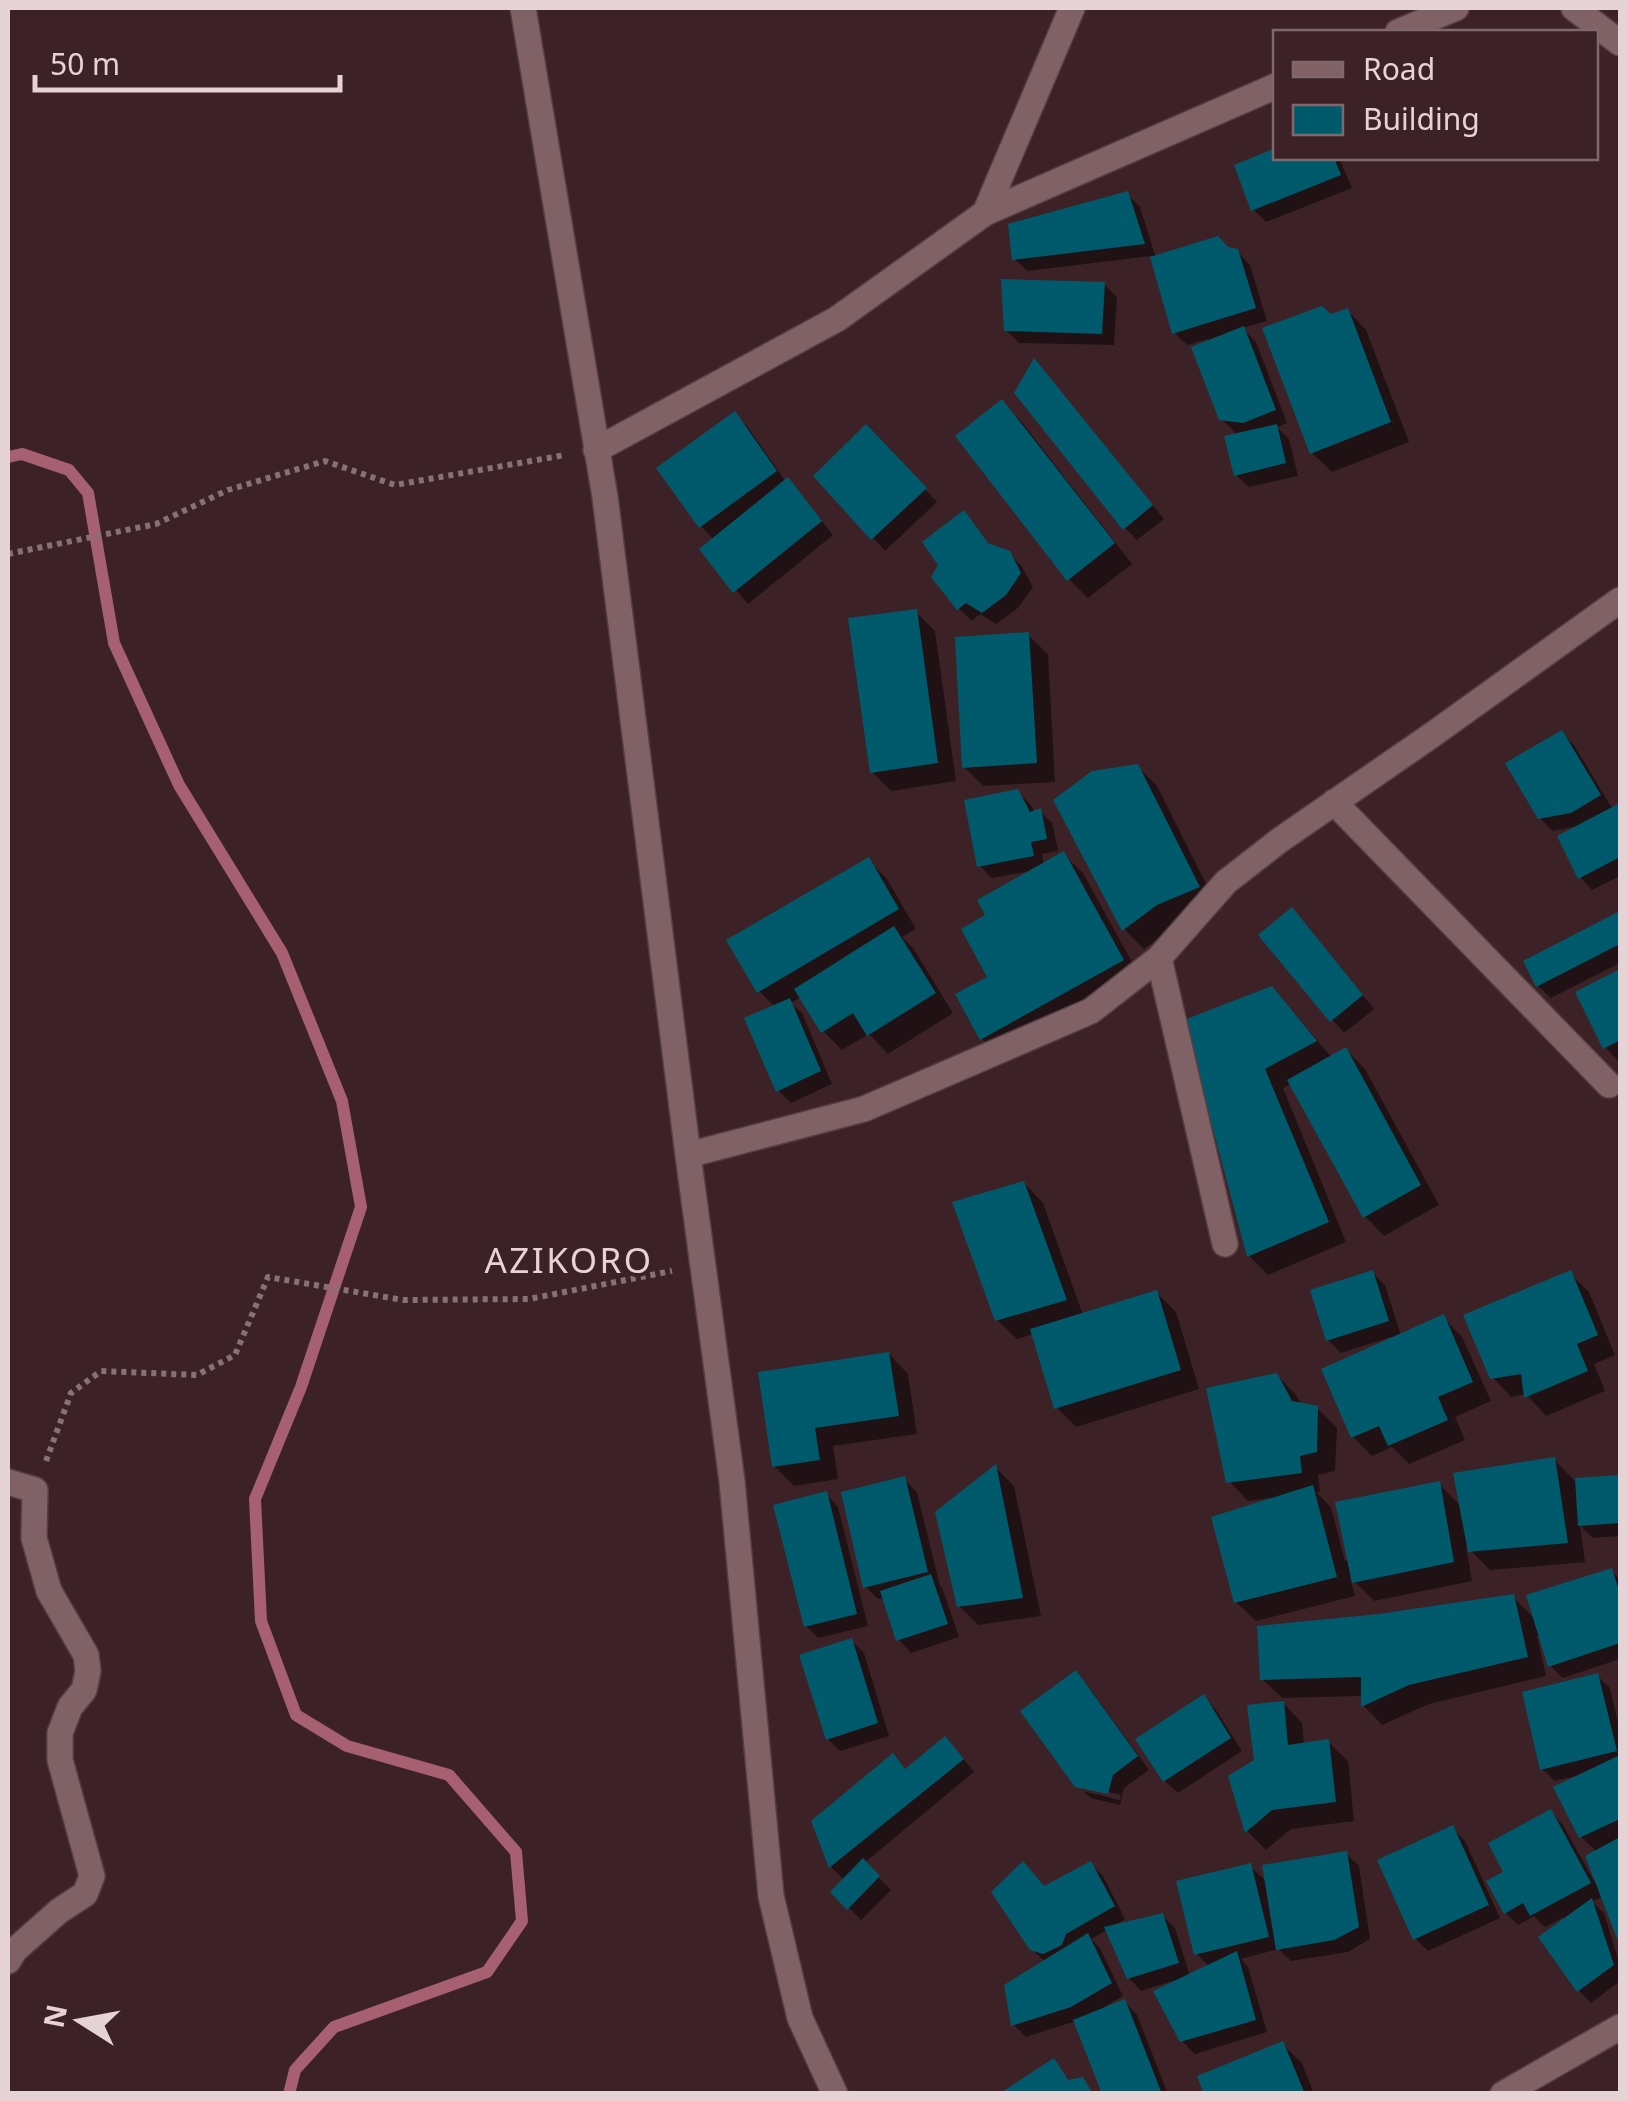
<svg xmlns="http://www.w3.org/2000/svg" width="1628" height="2101" font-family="'Noto Sans',sans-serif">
<rect width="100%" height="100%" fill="#3c2226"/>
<path fill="#0007" d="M1276,158H1339L1352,188L1266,222L1254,210Z
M1127,194L1140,207L1156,258L1228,250L1237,251L1250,265L1267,321L1242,328L1256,342L1287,423L1277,427L1289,439L1298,476L1249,487L1236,475L1238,435L1221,419L1208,339L1187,345L1174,332L1152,256L1027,271L1015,259Z
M1104,284L1117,297L1114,345L1019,343L1006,330Z
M1347,310L1366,330L1409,442L1332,472L1312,453L1330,317Z
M1035,362L1164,519L1137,540L1125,528Z
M1001,402L1021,421L1132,564L1088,598L1069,579L958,437Z
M734,414L747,426L786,482L800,493L833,535L748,604L702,550L714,540L701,526Z
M866,428L937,502L885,551L817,476Z
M963,514L991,547L1009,553L1022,567L1033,587L1018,608L996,624L980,614L972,621L959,608Z
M916,612L935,631L956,781L891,791L872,772Z
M1028,635L1048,654L1055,782L983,786L964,767Z
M1562,733L1574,745L1613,810L1620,806V876L1592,890L1580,877L1579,826L1553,831L1540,818Z
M1137,766L1157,786L1217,906L1177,924L1144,949L1125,930L1056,800Z
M1017,791L1030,804L1035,813L1040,811L1052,823L1058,851L1042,854L1044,865L1063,854L1083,873L1142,980L1001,1058L982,1039L990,978L989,916L1031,871L992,878L980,866Z
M868,860L887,879L916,929L902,937L913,948L953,1013L888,1054L869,1034L842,1050L823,1031L802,996L791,1003L802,1013L832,1084L791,1103L778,1090L775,1007L759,991Z
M1620,914V963L1551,998L1538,986L1526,962Z
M1304,923L1374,1009L1344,1033L1261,936Z
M1620,972V1063L1605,1047L1578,993Z
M1271,989L1290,1008L1332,1058L1346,1050L1365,1069L1439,1205L1384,1236L1365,1216L1292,1083L1283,1088L1346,1242L1268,1275L1249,1256Z
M1024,1183L1043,1203L1083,1315L1157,1293L1176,1312L1199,1389L1076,1427L1057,1408L1034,1334L1017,1339L997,1320Z
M1372,1272L1385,1285L1401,1336L1443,1317L1462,1337L1491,1401L1455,1417L1465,1440L1409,1464L1392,1447L1372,1456L1353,1437L1392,1340L1391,1337L1341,1353L1328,1340Z
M1570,1273L1589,1292L1615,1355L1594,1364L1605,1391L1546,1416L1526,1394L1511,1397L1492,1377Z
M889,1354L908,1374L917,1434L833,1446L838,1479L794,1486L774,1466Z
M1277,1375L1296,1395L1302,1405L1317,1408L1337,1428L1335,1471L1318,1475L1320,1492H1316L1331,1507L1345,1561L1350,1560L1439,1484L1462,1507L1554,1460L1574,1480L1620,1478V1536L1593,1538L1580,1525L1585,1562L1490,1570L1466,1546L1472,1581L1374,1601L1350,1577L1355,1596L1256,1621L1236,1602L1271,1501L1270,1498L1248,1501L1229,1481Z
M995,1467L1014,1486L1041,1616L978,1625L959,1606Z
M904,1479L917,1492L940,1586L943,1590L959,1637L911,1653L899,1640L885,1598L878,1599L866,1587Z
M826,1494L838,1507L868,1626L818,1638L806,1626Z
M1612,1571L1620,1580V1659L1563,1678L1550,1665L1541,1635L1537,1636L1546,1676L1429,1704L1382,1725L1364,1706L1363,1696L1282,1698L1262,1679L1379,1617L1513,1597L1536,1620Z
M851,1640L864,1653L889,1736L840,1751L828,1739Z
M1076,1673L1088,1686L1149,1770L1124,1788L1120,1805L1091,1798L1083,1791L1120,1800L1121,1795L1077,1784Z
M1597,1676L1610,1688L1620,1731V1940L1603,1896L1592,1902L1604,1913L1620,1965V1981L1591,2003L1579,1990L1564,1917L1545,1927L1534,1916L1518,1925L1506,1913V1873L1551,1812L1563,1825L1594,1881L1597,1880V1852L1581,1837L1576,1776L1555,1781L1542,1769Z
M1204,1697L1216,1710L1242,1751L1178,1793L1165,1781L1139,1740Z
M1283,1703L1302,1723L1304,1745L1328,1742L1348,1761L1354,1821L1291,1829L1266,1850L1247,1831L1231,1777L1256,1761Z
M958,1752L974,1772L864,1863L891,1890L861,1920L833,1892L845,1881L831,1867L814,1822L893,1757L907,1771Z
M1452,1828L1465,1841L1500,1918L1428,1951L1415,1938Z
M1346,1854L1359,1866L1370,1939L1348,1952L1291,1961L1279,1949L1241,1959L1248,1967L1267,2032L1195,2054L1182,2041L1172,1981L1141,1991L1129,1978L1107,1930L1091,1939L1100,1948L1123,1996L1104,2007L1105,2010L1125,2002L1137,2015L1168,2094H1104L1076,2021L1026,2037L1014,2025L1045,1962L1032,1949L1045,1888L1091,1864L1103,1876L1125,1919L1114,1926L1162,1915L1175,1928L1190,1976L1209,1967L1197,1954L1250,1866L1268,1883Z
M1282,2044L1302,2063L1314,2094H1206Z"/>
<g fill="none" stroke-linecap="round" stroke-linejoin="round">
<path stroke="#a76072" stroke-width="12" d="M8,457L22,454L69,470L88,493L114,643L179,785L282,953L342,1101L361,1207L301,1387L255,1499L261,1621L296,1715L347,1746L449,1775L516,1852L522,1921L487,1972L334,2027L295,2070L289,2094"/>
</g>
<path fill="#015a6c" d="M1276,148V158H1334L1341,175L1251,211L1234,165Z
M1128,191L1145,244L1012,260L1008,224Z
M1218,236L1228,247L1238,249L1256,308L1172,334L1150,257Z
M1001,279L1105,282L1102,334L1004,331Z
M1322,306L1331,314L1348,308L1391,422L1310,454L1262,328Z
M1244,326L1276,410L1243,423L1219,420L1191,347Z
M1034,358L1153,505L1123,530L1014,393Z
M1002,399L1115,543L1067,581L955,436Z
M735,411L777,471L699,528L656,468Z
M866,424L927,488L871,540L813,476Z
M1277,424L1286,463L1234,476L1224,436Z
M788,477L822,521L733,593L699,549Z
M964,510L988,543L1010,551L1021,573L1006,595L982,613L966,603L957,610L931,577L938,565L922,542Z
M917,609L938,763L870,773L848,618Z
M1029,632L1037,763L962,768L955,637Z
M1562,730L1601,795L1571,813L1538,819L1505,763Z
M1138,764L1200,887L1157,905L1122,931L1053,800L1092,771Z
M1018,789L1030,812L1041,808L1047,839L1031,842L1034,856L977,867L964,800Z
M1620,803V857L1578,879L1557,836Z
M1064,851L1124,960L980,1040L955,994L987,977L961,929L985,915L977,900Z
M869,857L899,909L757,993L726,940Z
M1292,907L1363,995L1330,1022L1258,935Z
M1620,911V944L1536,987L1523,961Z
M894,926L936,993L867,1036L853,1013L821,1033L794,989Z
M1620,969V1040L1603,1049L1575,992Z
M1272,986L1317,1041L1265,1069L1329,1222L1247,1257L1184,1020Z
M790,998L821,1071L776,1092L744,1018Z
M1346,1047L1421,1185L1363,1218L1287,1080Z
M1024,1181L1067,1300L995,1321L952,1202Z
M1373,1270L1389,1321L1326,1341L1310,1290Z
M1571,1270L1598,1335L1577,1344L1588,1371L1524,1398L1521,1374L1490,1379L1463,1315Z
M1157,1290L1181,1370L1054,1409L1030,1329Z
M1444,1314L1473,1382L1438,1397L1448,1420L1388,1446L1379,1426L1351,1438L1321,1369Z
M889,1352L899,1416L815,1428L820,1460L772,1467L758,1372Z
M1277,1373L1292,1401L1318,1406L1317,1452L1300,1456L1302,1473L1226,1483L1206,1388Z
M1555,1457L1568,1543L1468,1552L1453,1473Z
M996,1464L1023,1598L957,1607L935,1512Z
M1620,1475V1523L1578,1526L1575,1478Z
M905,1476L928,1572L863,1588L841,1492Z
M1440,1481L1454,1562L1352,1583L1335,1502Z
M1313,1485L1337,1577L1234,1603L1211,1517Z
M827,1491L857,1614L804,1627L773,1505Z
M1612,1568L1620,1594V1643L1548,1667L1526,1595Z
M931,1574L948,1624L896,1641L880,1591Z
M1514,1594L1528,1657L1409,1685L1361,1707V1677L1260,1680L1257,1626L1379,1614Z
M852,1638L878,1723L826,1740L799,1655Z
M1076,1670L1138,1756L1113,1775L1108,1794L1075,1787L1020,1711Z
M1598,1673L1617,1751L1540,1770L1522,1692Z
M1204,1694L1231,1738L1163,1782L1135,1739Z
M1284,1701L1288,1745L1329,1739L1336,1802L1272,1810L1245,1833L1228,1776L1254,1760L1247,1705Z
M945,1736L964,1759L829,1868L811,1821L893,1753L905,1769Z
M1620,1755V1819L1579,1838L1553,1787Z
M1551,1809L1591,1883L1530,1916L1523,1903L1504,1914L1486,1881L1503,1872L1488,1843Z
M1453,1825L1489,1905L1413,1940L1377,1860Z
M1620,1837V1946L1585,1856Z
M1347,1851L1359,1927L1334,1940L1276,1950L1262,1865Z
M863,1858L880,1876L847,1910L830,1892Z
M1023,1861L1044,1886L1091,1861L1115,1906L1066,1934L1062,1945L1043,1954L1030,1950L991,1892Z
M1251,1863L1269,1937L1194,1955L1176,1881Z
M1592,1898L1614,1965L1577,1992L1538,1937Z
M1163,1913L1179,1963L1127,1979L1104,1927Z
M1088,1933L1112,1983L1071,2007L1011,2026L1004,1985Z
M1237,1951L1256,2020L1180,2042L1153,1991Z
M1125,1999L1162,2094H1102L1073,2020Z
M1283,2041L1305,2094H1204L1197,2076Z
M1054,2058L1068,2080L1083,2077L1093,2094H999Z"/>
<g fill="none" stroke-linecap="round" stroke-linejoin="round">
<g stroke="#553e43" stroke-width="28">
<path id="minor" d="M523,8L605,497L688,1155L732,1481L771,1896L800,2018L835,2094
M1574,8L1620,43
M1398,32L1456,8
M985,213L1072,8
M596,450L837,319L985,213L1276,86
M1334,802L1609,1085
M1159,958L1225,1244
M688,1155L864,1109L1091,1011L1159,958L1226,882L1280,840L1432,735L1620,600
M8,1482L35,1490L34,1538L49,1591L86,1655L88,1671L84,1690L70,1707L60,1733V1760L92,1876L85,1894L59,1911L15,1950L8,1961
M1503,2094L1620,2027"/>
</g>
<path stroke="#887174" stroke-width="6" stroke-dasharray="5 5" stroke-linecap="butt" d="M8,554L156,524L228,490L325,461L395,485L565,455
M46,1461L71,1393L101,1371L197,1375L235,1355L268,1277L403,1300L529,1299L672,1271"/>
<use href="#minor" stroke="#806165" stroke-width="25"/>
</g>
<g text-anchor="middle" stroke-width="8" stroke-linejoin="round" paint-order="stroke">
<g font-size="35" letter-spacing="2.5" fill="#e6d3d6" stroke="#3c2226">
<text x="569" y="1273">AZIKORO</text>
</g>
</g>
<rect width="1628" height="2101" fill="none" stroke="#e6d3d6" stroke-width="20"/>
<rect x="1273" y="30" width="325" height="130" fill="#3c2226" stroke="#80696c" stroke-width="2.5"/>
<rect x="1293" y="62" width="50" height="15" fill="#806165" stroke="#80696c" stroke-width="2.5"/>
<text x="1363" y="80" font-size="30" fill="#e6d3d6">Road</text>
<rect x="1293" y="105" width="50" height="30" fill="#015a6c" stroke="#80696c" stroke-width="2.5"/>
<text x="1363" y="130" font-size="30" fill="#e6d3d6">Building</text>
<g transform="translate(80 2021) rotate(281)" stroke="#3c2226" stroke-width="8" paint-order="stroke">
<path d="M0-8L18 38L0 25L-18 38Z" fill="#e6d3d6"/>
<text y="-15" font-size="28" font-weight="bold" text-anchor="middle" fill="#e6d3d6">N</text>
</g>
<path d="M35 75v15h305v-15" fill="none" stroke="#e6d3d6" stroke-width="5"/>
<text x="50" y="75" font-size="30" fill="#e6d3d6" stroke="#3c2226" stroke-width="8" paint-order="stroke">50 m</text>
</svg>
